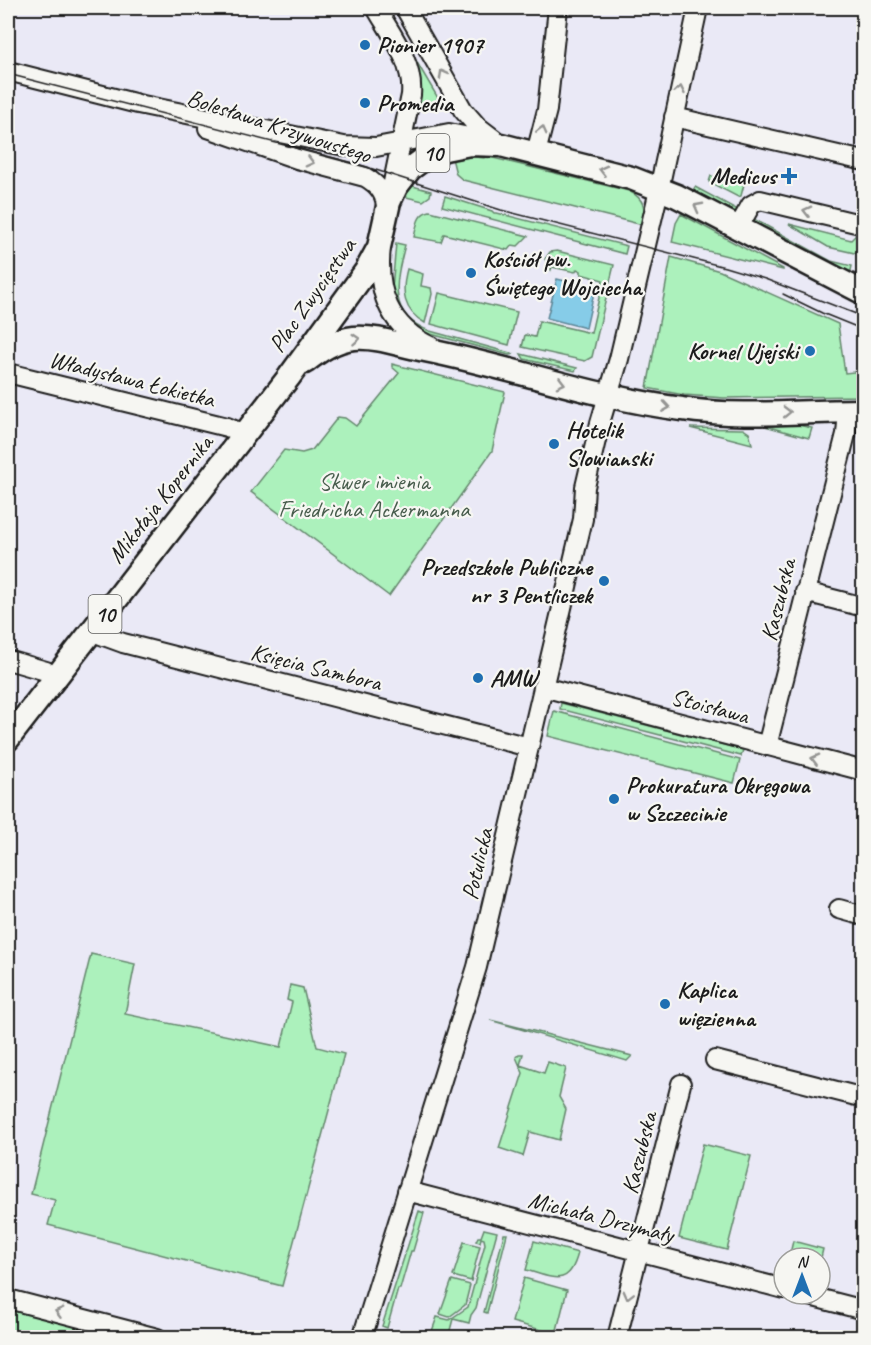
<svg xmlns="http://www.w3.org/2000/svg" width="871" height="1345" font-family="Caveat,sans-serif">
<rect width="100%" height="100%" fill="#eae9f6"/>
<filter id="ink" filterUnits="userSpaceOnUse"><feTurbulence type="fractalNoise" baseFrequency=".0167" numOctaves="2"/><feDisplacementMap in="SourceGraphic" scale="12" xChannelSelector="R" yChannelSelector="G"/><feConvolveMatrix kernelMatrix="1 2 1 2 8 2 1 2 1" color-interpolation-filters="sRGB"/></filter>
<g filter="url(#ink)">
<path fill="#acf1bc" stroke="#64866c" stroke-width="1.5" d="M410,59H415L438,98L435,104L417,105Z
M467,156L484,158L485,156L629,191C645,199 646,209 643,225L463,180L456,174L452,158Z
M711,176L744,184L741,196L738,197L709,182Z
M409,185L431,191L430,196L423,201L406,197Z
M695,187L740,211L727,213L690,195Z
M445,196L492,211L494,213H497L627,246L625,254L442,206Z
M430,211L528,236L518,246L512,245L508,250L444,234L441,242L414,237C417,226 417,213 430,211Z
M681,214L783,269V270L672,242L676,223Z
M750,217L831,261L852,266L849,279L747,221Z
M789,224L851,240L861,230L863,232L859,254L828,247Z
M396,243L405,245C396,280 386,315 430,331L514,354L509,355L423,332L406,320L395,300L392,289Z
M557,251L614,265L592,357L585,361L522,347L525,335L535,337L539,321L591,333L603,280L581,274V271L577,269L575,272L552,267L551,270L545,259L550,252Z
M671,257L720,271L838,324L845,373L863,371V396L724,398L684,395L647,388Z
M407,269L423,274L421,286L431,288L432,294L425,323C403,311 401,292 407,269Z
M439,293L517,312L509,345L431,324Z
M521,354L577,368L575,371L524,359Z
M392,364L505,392L492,451L389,596L251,492L284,450L302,453L312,450L338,417L345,418L356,426L399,373L392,367Z
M793,424L812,428L809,438L765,426Z
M690,428L743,429L749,433L752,444Z
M561,703L743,750L741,756L560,709Z
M554,711L740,760L734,783L548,736Z
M91,954L135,964L125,1014L281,1047L292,1002L287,1000L290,985L303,988L317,1047L344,1054L282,1286L48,1225L55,1200L31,1194Z
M490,1020L632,1056L627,1061Z
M519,1054H523L520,1065L544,1073L548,1062L566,1068L559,1097L566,1109L559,1140L530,1132L523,1156L499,1148L523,1073L516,1057Z
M703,1144L751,1156L727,1250L679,1238Z
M419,1211L424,1213L413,1251H411L400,1289H398L387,1328L382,1326Z
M484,1229L497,1232L476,1308L471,1315L469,1323L453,1319L449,1334L453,1335L452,1337H430L437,1317L449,1320L468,1307L485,1244L484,1239L481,1238L480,1242L476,1241L478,1237H481Z
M504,1234H507L487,1313L484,1312Z
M534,1241L578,1253C569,1288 554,1278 526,1270Z
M793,1241L823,1249L820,1262V1258H789Z
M464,1242L480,1246L471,1281L453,1276Z
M524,1278L567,1290L556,1334L512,1322Z
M452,1280L470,1285L465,1305L449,1317L440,1314Z
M8,1306L129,1337H8Z"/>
<path fill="#86cce8" stroke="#5c8696" stroke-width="1.5" d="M557,279L595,288L586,328L547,318Z"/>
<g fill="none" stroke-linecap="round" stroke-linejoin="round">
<g stroke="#1c1c1c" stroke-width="22">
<path id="minor" d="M376,8C391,34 414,63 411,95L391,192
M405,8L463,110L477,126L494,139
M8,71L138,104L344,146L376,147L449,133L484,140
M674,117L864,161
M208,128L297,159L365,177C379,185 387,195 386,212
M536,153L547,110L558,8
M738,228L751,205L760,200L864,225
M381,247C376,292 389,327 432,347
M8,373L227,427L244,434
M805,592L864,607
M93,629L101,635L123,643L529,747
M8,660L46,671L55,677
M543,687L864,771
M767,746L846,434L848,411
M839,909L864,916
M715,1060L864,1098
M407,1191L784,1289
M802,1294L864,1310
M8,1299L157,1338
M362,1338L477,967L583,519L585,487L600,423L619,359L656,203L698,8
M617,1338L681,1084"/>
</g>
<g stroke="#1c1c1c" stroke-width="27">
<path id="major" d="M305,362C320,350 335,340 354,338C378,336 402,346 425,350C511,367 595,398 682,409C741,418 803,411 864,411
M8,739L289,377L366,271L379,247L389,202L396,187L410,169L429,155L445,149L470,144L501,145L631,178L677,196L864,293"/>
</g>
<use href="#minor" stroke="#f6f6f2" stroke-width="18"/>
<use href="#major" stroke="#f6f6f2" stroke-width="22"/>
<path stroke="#1c1c1c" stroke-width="1.5" d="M8,74L354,163L501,210L725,267L765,279L864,317
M783,294L822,313L864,330"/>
</g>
<defs><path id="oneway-chevron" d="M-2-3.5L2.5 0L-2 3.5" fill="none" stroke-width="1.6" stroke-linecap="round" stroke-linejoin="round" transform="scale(1.5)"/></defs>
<g stroke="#949492">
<use href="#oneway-chevron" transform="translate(443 74) rotate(-119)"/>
<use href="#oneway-chevron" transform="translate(680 90) rotate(-78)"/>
<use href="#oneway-chevron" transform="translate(542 130) rotate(-76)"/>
<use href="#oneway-chevron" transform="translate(310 162) rotate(15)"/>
<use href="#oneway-chevron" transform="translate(603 170) rotate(-166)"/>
<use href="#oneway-chevron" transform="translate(698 207) rotate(-152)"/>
<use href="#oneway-chevron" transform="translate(807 211) rotate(-166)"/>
<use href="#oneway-chevron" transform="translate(356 339) rotate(-4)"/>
<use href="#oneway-chevron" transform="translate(561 383) rotate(14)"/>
<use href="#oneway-chevron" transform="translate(666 407) rotate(9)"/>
<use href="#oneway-chevron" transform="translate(787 412) rotate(-1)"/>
<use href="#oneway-chevron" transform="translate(815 759) rotate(-166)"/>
<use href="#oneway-chevron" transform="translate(628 1295) rotate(104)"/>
<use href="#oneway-chevron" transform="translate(59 1312) rotate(-165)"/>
</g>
</g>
<g fill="#1f6fb2" stroke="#f6f6f2" stroke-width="2">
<circle cx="365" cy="45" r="6"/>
<circle cx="365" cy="103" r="6"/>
<path d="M786 167h6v6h6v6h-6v6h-6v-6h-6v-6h6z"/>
<circle cx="471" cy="273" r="6"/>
<circle cx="810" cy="351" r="6"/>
<circle cx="554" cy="444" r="6"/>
<circle cx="604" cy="581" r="6"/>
<circle cx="478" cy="678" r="6"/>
<circle cx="614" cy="799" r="6"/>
<circle cx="665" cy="1004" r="6"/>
</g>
<g text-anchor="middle" stroke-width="4.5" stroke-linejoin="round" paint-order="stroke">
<g fill="#f6f6f2" stroke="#5d5d5c" stroke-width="1.5">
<rect x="416.5" y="134" width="33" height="38" rx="4.5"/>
<rect x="88.5" y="595" width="33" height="38" rx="4.5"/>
</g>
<g font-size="22" font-weight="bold" fill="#1c1c1c">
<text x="433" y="161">10</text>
<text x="105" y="622">10</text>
</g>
<g font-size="24" font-weight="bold" fill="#1c1c1c" stroke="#f6f6f2" text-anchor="start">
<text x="377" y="53">Pionier 1907</text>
<text x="377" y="111">Promedia</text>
<text x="776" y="184" text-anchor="end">Medicus</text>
<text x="483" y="267">Kościół pw.<tspan x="483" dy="28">Świętego Wojciecha</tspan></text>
<text x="798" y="359" text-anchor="end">Kornel Ujejski</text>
<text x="566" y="438">Hotelik<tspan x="566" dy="28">Slowianski</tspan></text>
<text x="592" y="575" text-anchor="end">Przedszkole Publiczne<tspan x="592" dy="28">nr 3 Pentliczek</tspan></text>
<text x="490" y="686">AMW</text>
<text x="626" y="793">Prokuratura Okręgowa<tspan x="626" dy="28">w Szczecinie</tspan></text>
<text x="677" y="998">Kaplica<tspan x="677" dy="28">więzienna</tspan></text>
</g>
<g font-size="24" fill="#1c1c1c" stroke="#f6f6f2">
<text transform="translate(279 126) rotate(18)" y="8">Bolesława Krzywoustego</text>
<text transform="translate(312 295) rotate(-55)" y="8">Plac Zwycięstwa</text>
<text transform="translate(132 379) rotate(14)" y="8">Władysława Łokietka</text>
<text transform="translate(160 499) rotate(-52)" y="8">Mikołaja Kopernika</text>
<text transform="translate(778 600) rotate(-76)" y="8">Kaszubska</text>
<text transform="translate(316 667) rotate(14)" y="8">Księcia Sambora</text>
<text transform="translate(710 706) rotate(15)" y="8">Stoisława</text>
<text transform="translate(477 864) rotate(-77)" y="8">Potulicka</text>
<text transform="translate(639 1153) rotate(-76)" y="8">Kaszubska</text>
<text transform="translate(601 1217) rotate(14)" y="8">Michała Drzymały</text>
</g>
<g font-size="24" fill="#475c4c" stroke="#f6f6f2">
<text x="374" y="489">Skwer imienia<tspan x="374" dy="28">Friedricha Ackermanna</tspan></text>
</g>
</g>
<rect width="871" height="1345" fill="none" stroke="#f6f6f2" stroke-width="30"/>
<rect x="15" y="15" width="841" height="1315" fill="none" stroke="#1c1c1c" stroke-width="2" filter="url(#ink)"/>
<g transform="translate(802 1276)"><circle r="28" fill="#f6f6f2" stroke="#9f9f9c" stroke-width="1.5"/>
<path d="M0-4.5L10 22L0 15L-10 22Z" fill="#1f6fb2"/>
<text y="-9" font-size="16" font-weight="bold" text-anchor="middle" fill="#1c1c1c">N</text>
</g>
</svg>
